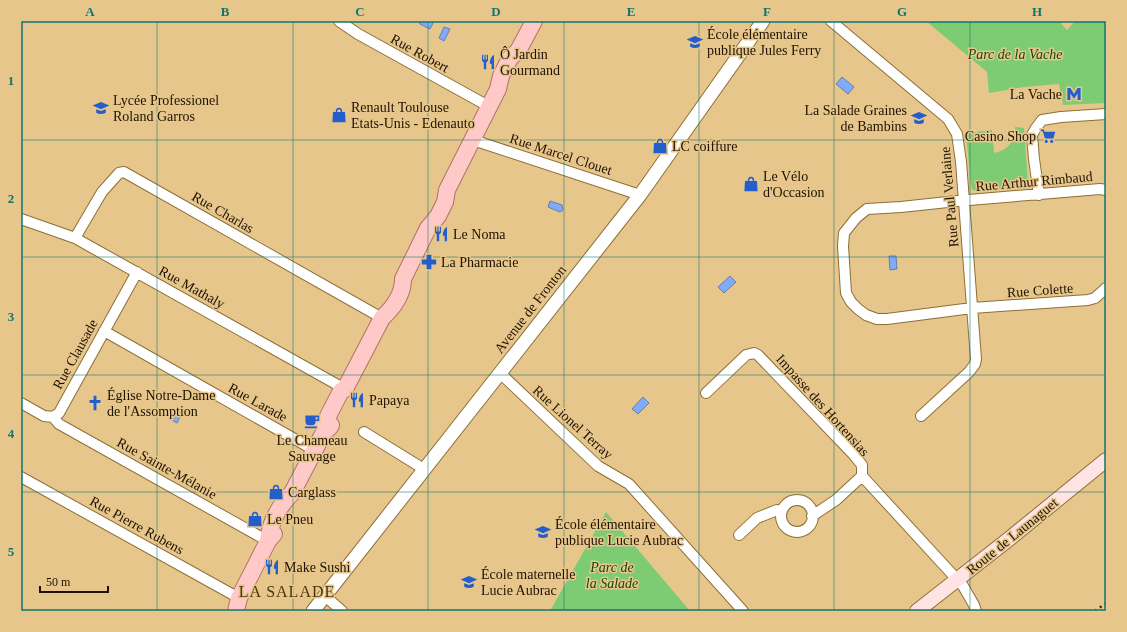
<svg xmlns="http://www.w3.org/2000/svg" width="1127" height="632" font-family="'Times New Roman',serif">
<rect width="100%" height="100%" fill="#e7c68c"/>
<path fill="#7dcb73" d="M926,21H1059L1067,30L1075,21H1106V73H1104L1105,82L1106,83V103L1063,105L1059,84L1024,87L989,93L987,72Z
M1015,127L1024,128L1028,183L1027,185L1024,187L977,191L973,190L971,187L966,133L992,130L994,153C1007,151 1016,141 1015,127Z
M606,512L690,611H550Z"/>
<path fill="#81abf8" stroke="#637dae" d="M419,21H430L433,23L430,29L420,24Z
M444,27L450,29L444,41L439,38Z
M842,77L854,87L848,94L836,84Z
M550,201L562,205L563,210L560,212L548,207Z
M889,256H896L897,269L890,270Z
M730,276L736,282L724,293L718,287Z
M643,397L649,403L638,414L632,409Z
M179,409L182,411V413L177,423L170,419L176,410Z"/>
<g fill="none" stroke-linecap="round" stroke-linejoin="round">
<g stroke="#8d6f36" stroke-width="12">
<path id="minor" d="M339,21L358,34L490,107
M831,21L948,119L957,134L961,162L976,359L975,364L969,372L921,416
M473,140L640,195
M1106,190L1100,189L957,201L901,207L867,209L856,218L844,233L843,246L846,293L851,302L858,309L866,315L877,319H887L972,308L1088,300L1095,298L1106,288
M1039,195L1034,159L1032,135L1036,128L1042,120L1061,117L1106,114
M21,219L75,238L345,389
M75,238L102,192L119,173L124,172L382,318
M104,331L314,450
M500,373L598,466L629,484L743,611
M706,393L746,355L754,353L758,355L853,454L862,465V476L963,586L974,605L976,611
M21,403L44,416L53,417L59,413L137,272
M53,417L59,424L268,541
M364,432L419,466L424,470
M21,477L239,598
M781 516a16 16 0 1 1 32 0a16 16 0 1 1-32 0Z
M812,516L836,500L862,476
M739,535L757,518L777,510L781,513
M325,596L342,611"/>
</g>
<g stroke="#8d6f36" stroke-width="15">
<path id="tertiary" d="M313,611L640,195L763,21"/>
</g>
<g stroke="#8d6f36" stroke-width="16">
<path id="secondary" d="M917,611L1009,539L1106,460"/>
</g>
<g stroke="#b07269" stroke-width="18">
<path id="primary" d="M324,432V424L341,391L345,389L382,318C393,308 403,294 403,279L428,228L438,216L445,202L447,190L498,89L501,76L510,58L518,51L534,21
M268,541C270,523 279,506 292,493L324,432L330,427L331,425
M236,611L239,598L268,541L274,534"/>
</g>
<use href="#minor" stroke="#fff" stroke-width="10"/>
<use href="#tertiary" stroke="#fff" stroke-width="13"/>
<use href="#secondary" stroke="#ffe4e3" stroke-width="14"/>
<use href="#primary" stroke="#ffc9c7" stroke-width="16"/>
<path stroke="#352610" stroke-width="2.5" stroke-dasharray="2 4" stroke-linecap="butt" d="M1095,611L1106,603"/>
</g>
<path fill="none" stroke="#0f766e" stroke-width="1" stroke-opacity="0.55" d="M157,21V611M293,21V611M428,21V611M564,21V611M699,21V611M834,21V611M970,21V611M21,140H1106M21,257H1106M21,375H1106M21,492H1106"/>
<defs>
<g id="school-bare" transform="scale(1.2)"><path d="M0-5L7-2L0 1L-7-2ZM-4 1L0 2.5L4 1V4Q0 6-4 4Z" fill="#245ecb" stroke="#e7c68c" stroke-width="2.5" paint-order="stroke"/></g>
<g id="restaurant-bare" transform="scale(1.2)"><path d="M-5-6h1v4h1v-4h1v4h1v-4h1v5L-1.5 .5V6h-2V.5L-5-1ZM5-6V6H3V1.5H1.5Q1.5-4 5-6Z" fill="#245ecb" stroke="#e7c68c" stroke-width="2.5" paint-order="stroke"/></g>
<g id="metro-bare" transform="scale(1.2)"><path d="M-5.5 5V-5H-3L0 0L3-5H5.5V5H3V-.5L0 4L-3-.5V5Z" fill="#245ecb" stroke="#e7c68c" stroke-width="2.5" paint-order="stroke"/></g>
<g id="shop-bare" transform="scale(1.2)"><path d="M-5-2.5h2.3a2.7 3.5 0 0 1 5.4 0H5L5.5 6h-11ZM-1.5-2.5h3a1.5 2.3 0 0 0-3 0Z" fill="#245ecb" stroke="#e7c68c" stroke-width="2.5" paint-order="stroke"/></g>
<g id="supermarket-bare" transform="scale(1.2)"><path d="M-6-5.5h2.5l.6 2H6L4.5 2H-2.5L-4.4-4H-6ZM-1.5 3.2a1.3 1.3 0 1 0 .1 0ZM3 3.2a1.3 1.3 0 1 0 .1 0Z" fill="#245ecb" stroke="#e7c68c" stroke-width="2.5" paint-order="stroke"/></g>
<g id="pharmacy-bare" transform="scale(1.2)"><path d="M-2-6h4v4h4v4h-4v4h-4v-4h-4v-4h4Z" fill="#245ecb" stroke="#e7c68c" stroke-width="2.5" paint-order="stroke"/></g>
<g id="church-bare" transform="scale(1.2)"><path d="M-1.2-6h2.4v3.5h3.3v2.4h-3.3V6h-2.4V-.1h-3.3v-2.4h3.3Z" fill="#245ecb" stroke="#e7c68c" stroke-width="2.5" paint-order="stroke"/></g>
<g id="cafe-bare" transform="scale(1.2)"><path d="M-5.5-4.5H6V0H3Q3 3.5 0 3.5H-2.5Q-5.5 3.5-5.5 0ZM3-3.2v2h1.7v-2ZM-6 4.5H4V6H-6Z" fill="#245ecb" stroke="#e7c68c" stroke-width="2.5" paint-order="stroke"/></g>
</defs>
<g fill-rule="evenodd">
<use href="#school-bare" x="695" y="42"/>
<use href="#restaurant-bare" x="488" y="62"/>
<use href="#metro-bare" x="1074" y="94"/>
<use href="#school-bare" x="101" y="108"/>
<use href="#shop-bare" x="339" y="115"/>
<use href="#school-bare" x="919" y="118"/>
<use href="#supermarket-bare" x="1048" y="136"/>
<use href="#shop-bare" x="660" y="146"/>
<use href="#shop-bare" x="751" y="184"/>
<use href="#restaurant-bare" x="441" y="234"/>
<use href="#pharmacy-bare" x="429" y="262"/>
<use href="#restaurant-bare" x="357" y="400"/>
<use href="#church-bare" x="95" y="403"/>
<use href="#cafe-bare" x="312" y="421"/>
<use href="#shop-bare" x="276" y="492"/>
<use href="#shop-bare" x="255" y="519"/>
<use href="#school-bare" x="543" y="532"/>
<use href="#restaurant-bare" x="272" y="567"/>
<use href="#school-bare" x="469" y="582"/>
</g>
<g text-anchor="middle" stroke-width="3" stroke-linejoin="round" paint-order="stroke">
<g font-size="14" fill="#1e1200" stroke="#e7c68c" text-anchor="start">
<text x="707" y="39">École élémentaire<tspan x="707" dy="16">publique Jules Ferry</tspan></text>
<text x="500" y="59">Ô Jardin<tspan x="500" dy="16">Gourmand</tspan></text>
<text x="1062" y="99" text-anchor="end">La Vache</text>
<text x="113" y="105">Lycée Professionel<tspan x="113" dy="16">Roland Garros</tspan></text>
<text x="351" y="112">Renault Toulouse<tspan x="351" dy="16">Etats-Unis - Edenauto</tspan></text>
<text x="907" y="115" text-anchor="end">La Salade Graines<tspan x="907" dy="16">de Bambins</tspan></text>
<text x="1036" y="141" text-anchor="end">Casino Shop</text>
<text x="672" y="151">LC coiffure</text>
<text x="763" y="181">Le Vélo<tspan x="763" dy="16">d'Occasion</tspan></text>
<text x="453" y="239">Le Noma</text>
<text x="441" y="267">La Pharmacie</text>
<text x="107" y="400">Église Notre-Dame<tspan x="107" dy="16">de l'Assomption</tspan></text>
<text x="369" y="405">Papaya</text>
<text x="312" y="445" text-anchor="middle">Le Chameau<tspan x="312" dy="16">Sauvage</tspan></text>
<text x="288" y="497">Carglass</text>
<text x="267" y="524">Le Pneu</text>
<text x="555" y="529">École élémentaire<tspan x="555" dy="16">publique Lucie Aubrac</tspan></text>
<text x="284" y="572">Make Sushi</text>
<text x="481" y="579">École maternelle<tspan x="481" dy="16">Lucie Aubrac</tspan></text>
</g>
<g font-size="14" fill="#1e1200" stroke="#e7c68c">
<text transform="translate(420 53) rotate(29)" y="5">Rue Robert</text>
<text transform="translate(561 154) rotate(18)" y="5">Rue Marcel Clouet</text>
<text transform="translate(1034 181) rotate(-5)" y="5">Rue Arthur Rimbaud</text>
<text transform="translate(949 197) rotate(-95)" y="5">Rue Paul Verlaine</text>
<text transform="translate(223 212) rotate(30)" y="5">Rue Charlas</text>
<text transform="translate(192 287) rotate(29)" y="5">Rue Mathaly</text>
<text transform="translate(1040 290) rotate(-4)" y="5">Rue Colette</text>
<text transform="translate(530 309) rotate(-52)" y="5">Avenue de Fronton</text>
<text transform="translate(75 354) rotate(-61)" y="5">Rue Clausade</text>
<text transform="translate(258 402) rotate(29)" y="5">Rue Larade</text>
<text transform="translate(823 405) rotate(48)" y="5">Impasse des Hortensias</text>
<text transform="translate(573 422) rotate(42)" y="5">Rue Lionel Terray</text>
<text transform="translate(167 468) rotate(29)" y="5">Rue Sainte-Mélanie</text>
<text transform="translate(137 525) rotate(29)" y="5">Rue Pierre Rubens</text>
<text transform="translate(1012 536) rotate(-39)" y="5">Route de Launaguet</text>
</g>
<g font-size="14" font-style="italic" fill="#104909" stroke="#e7c68c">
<text x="1015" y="59">Parc de la Vache</text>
<text x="612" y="572">Parc de<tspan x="612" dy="16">la Salade</tspan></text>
</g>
<g font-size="16" letter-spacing="1" fill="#4c3607" stroke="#e7c68c">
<text x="287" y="597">LA SALADE</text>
</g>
</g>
<rect width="1127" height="632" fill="none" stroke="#e7c68c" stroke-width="44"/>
<path d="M40 586v6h68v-6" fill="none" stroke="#1e1200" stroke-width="2"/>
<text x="46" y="586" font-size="12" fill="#1e1200" stroke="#e7c68c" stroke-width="3" paint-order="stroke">50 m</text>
<rect x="22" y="22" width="1083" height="588" fill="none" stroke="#0f766e" stroke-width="1.5"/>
<g font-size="13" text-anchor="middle" font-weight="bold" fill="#0f766e">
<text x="90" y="16">A</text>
<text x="225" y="16">B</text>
<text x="360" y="16">C</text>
<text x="496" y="16">D</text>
<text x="631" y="16">E</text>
<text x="767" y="16">F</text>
<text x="902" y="16">G</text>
<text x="1037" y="16">H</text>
<text x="11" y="85">1</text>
<text x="11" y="203">2</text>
<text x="11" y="321">3</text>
<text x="11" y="438">4</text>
<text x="11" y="556">5</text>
</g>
</svg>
